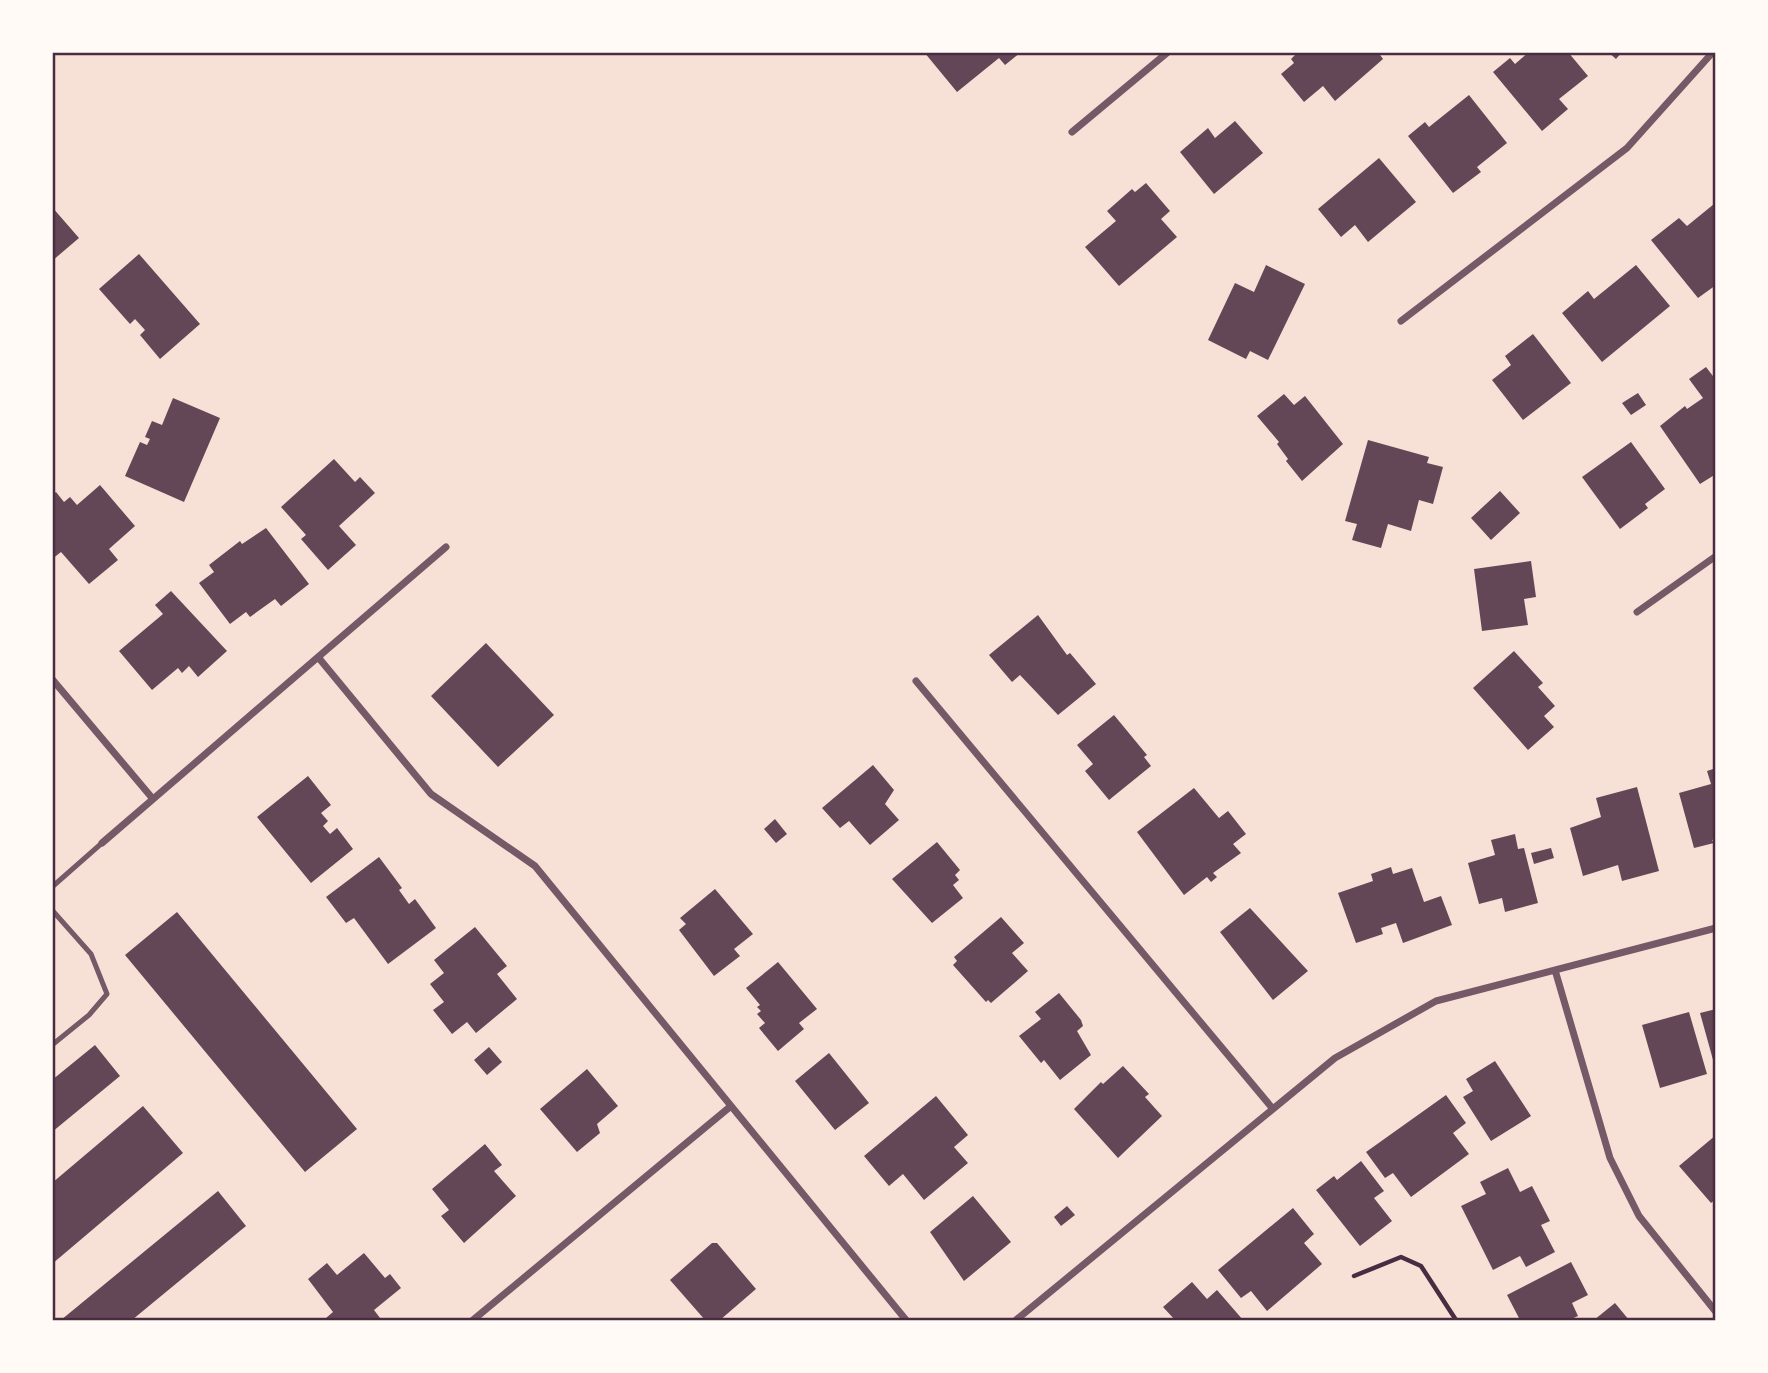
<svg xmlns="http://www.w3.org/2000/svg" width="1768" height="1373" font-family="'Archivo Narrow',sans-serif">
<rect width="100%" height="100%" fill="#f7e1d7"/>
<path fill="#644757" d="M924,52H1021L1005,65L999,58L957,92Z
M1298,52H1378L1383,59L1335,101L1323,86L1304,102L1281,74L1294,63L1291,59Z
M1529,52H1568L1588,76L1559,99L1568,109L1542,131L1493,72L1510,58L1515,64Z
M1608,52H1622L1616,59Z
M1469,95L1507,143L1477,167L1481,172L1453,193L1408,136L1425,122L1429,127Z
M1235,121L1263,153L1214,194L1180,152L1208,128L1215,138Z
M1379,158L1416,202L1368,242L1355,225L1341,237L1318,209Z
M1146,183L1170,211L1161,219L1177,237L1119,286L1085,247L1116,221L1107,211L1132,189L1135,192Z
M1714,204L1716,285L1698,298L1651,240L1679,218L1687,226Z
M52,207L79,238L52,261Z
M139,254L200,324L160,359L140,335L145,330L135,319L130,324L99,289Z
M1266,265L1305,284L1268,360L1250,351L1246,359L1208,340L1235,283L1254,292Z
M1636,265L1670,306L1602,362L1562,313L1588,291L1594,299Z
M1533,334L1571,383L1523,420L1492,380L1511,365L1505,356Z
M1706,367L1716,380V474L1700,484L1660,426L1685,406L1687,409L1703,398L1689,379Z
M1638,393L1646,405L1631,415L1622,403Z
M1284,394L1294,405L1305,396L1343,444L1302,481L1286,461L1288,459L1277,444L1279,442L1257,416Z
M173,398L220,418L184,502L125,476L140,442L147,445L150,439L145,437L152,421L162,425Z
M1368,440L1429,457L1427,463L1443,467L1433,504L1419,500L1411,531L1388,524L1381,548L1352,540L1357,524L1345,521Z
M1631,442L1665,489L1645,504L1648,508L1620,529L1582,477Z
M334,459L355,482L360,477L375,493L339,526L356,545L328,570L301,539L306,535L281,507Z
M100,485L135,526L109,549L118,560L89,584L61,552L52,559V495L56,492L64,502L70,497L77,505Z
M1500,491L1520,513L1491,540L1471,518Z
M266,528L309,584L281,606L275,599L250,617L246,612L230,624L199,583L214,572L209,565L240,541L242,544Z
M1531,561L1536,597L1524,599L1528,625L1482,631L1474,569Z
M171,591L227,651L198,677L189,666L182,673L178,668L152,690L119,651L163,614L155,605Z
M1038,615L1067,655L1070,653L1096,684L1058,715L1020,675L1012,682L989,655Z
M486,643L554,715L498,767L431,696Z
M1514,651L1543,683L1538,687L1555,706L1544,716L1554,727L1528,750L1473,688Z
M1114,715L1147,755L1144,757L1151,766L1109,800L1085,771L1093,764L1077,745Z
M873,765L894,790L885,804L899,820L870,845L849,821L840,828L822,808Z
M1716,768V839L1712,840L1714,843L1694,848L1679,793L1711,784L1707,771Z
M308,776L331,805L321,813L328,821L323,826L330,834L337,828L353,849L311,883L257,817Z
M1637,787L1659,871L1622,881L1618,865L1583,876L1570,828L1601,817L1596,798Z
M1194,788L1219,818L1228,811L1246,834L1233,844L1241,853L1213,873L1217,877L1211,882L1207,877L1184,895L1137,832Z
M775,819L787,834L776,843L764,829Z
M1515,834L1518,849L1524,848L1538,903L1505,912L1502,898L1479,904L1468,863L1495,855L1491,840Z
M937,842L960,870L955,875L959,880L953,885L963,898L932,923L892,879Z
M1551,848L1554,858L1534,864L1531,853Z
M379,857L402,888L399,890L409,904L415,899L436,928L388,964L354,918L346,923L326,897Z
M1391,867L1393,874L1412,868L1424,902L1441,896L1452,925L1403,943L1396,923L1381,928L1383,934L1356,943L1338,893L1373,881L1371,874Z
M715,889L753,934L734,949L740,956L714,976L679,930L686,924L680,918Z
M1250,908L1308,971L1273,1000L1220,932Z
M177,912L357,1129L305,1172L125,955Z
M1001,917L1024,943L1012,953L1028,971L991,1003L988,1000L986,1002L953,965L957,961L954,957Z
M475,927L507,966L497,974L517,999L476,1033L467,1022L452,1034L433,1010L444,1002L430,984L444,973L434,960Z
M778,962L817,1009L799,1023L804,1029L778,1051L759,1028L765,1023L757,1014L761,1011L757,1007L760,1005L746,988Z
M1059,993L1081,1020L1083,1026L1077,1031L1091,1055L1060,1080L1044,1060L1041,1063L1019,1036L1041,1019L1035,1012Z
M1716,1009V1067H1715L1700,1013Z
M1689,1012L1707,1074L1660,1088L1642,1025Z
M95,1045L120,1076L52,1132V1080Z
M489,1047L502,1062L487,1075L474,1060Z
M829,1053L869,1103L835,1130L795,1081Z
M1495,1061L1531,1116L1491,1141L1463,1097L1473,1091L1466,1079Z
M1123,1066L1149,1094L1145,1097L1162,1116L1118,1158L1074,1109L1101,1082L1103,1084Z
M587,1069L618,1106L597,1124L600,1133L577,1152L540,1109Z
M1446,1095L1466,1123L1453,1133L1469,1154L1411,1197L1393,1173L1385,1178L1366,1152Z
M936,1096L968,1135L954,1147L968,1163L924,1200L903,1174L889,1186L864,1156Z
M143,1106L183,1153L52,1264V1183Z
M1716,1135V1199L1711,1203L1679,1166Z
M485,1144L502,1165L494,1171L516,1196L464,1243L441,1216L449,1210L432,1189Z
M1361,1161L1384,1191L1374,1198L1392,1221L1360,1246L1316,1190L1334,1176L1337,1180Z
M1508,1168L1520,1192L1532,1186L1550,1221L1541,1225L1555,1252L1526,1267L1520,1256L1493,1270L1461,1206L1486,1194L1480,1182Z
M218,1191L246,1226L132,1320H61Z
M973,1196L1011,1242L964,1281L930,1232Z
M1067,1206L1075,1215L1061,1226L1054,1217Z
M1293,1208L1314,1234L1304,1243L1322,1264L1267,1311L1251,1291L1241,1298L1218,1270Z
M712,1243H717L756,1289L720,1320H705L670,1280Z
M364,1253L385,1278L390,1274L401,1288L374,1310L380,1318L377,1320H328L326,1318L333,1312L308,1279L327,1263L337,1275Z
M1571,1262L1588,1295L1572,1303L1578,1316L1569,1320H1520L1507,1295Z
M1192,1282L1207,1299L1217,1290L1243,1320H1175L1163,1307Z
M1615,1303L1629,1320H1594Z"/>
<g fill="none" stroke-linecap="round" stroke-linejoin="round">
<path stroke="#4a2c40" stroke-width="4.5" d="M1354,1276L1401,1257L1421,1266L1456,1320"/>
<path stroke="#755966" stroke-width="5" d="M52,887L102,843
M52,910L91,954L107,994L89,1015L52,1045"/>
<path stroke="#755966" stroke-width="7" d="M1072,132L1168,52
M1401,321L1627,148L1713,52
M1637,612L1716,556
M318,657L431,794L535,866L906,1320
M52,679L153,799
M916,681L1273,1109
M102,843L446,547
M1555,970L1610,1158L1639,1216L1716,1312
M473,1320L731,1106
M1016,1320L1335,1058L1436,1001L1716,928"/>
</g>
<rect width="1768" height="1373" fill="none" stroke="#fffaf5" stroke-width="108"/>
<rect x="54" y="54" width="1660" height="1265" fill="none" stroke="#4a2c40" stroke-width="2.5"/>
</svg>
